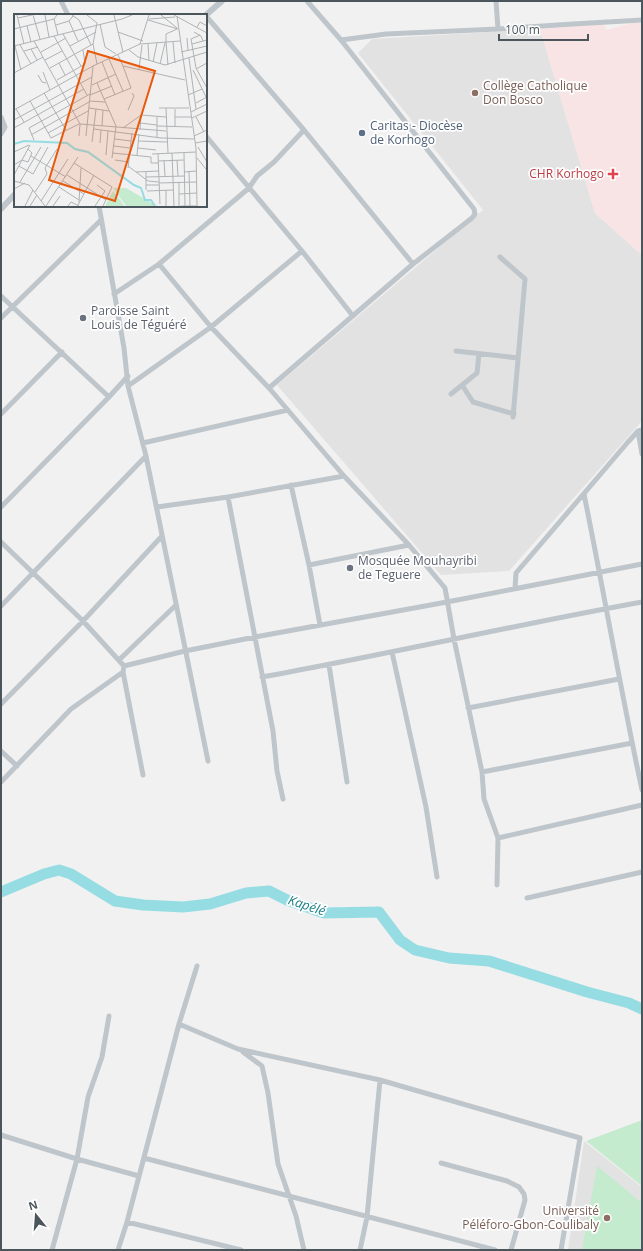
<svg xmlns="http://www.w3.org/2000/svg" width="643" height="1251" font-family="'Open Sans',sans-serif">
<rect width="100%" height="100%" fill="#f2f1f1"/>
<path fill="#e3e2e2" d="M540,29L595,213L642,255V421L509,571L441,575L277,385L483,210L358,53L372,39Z
M584,1141L642,1187V1250H568Z"/>
<path fill="#f9e4e5" d="M633,23H642V255L595,213L540,29L604,24L606,30Z"/>
<path fill="#c4ebce" d="M642,1120V1186L586,1141Z
M597,1166L642,1203V1250H582Z"/>
<g fill="none" stroke-linecap="round" stroke-linejoin="round">
<path stroke="#96dde3" stroke-width="11" d="M1,892L44,874L59,870L71,874L115,901L143,905L183,907L210,904L246,893L269,891L287,900L324,913L379,912L400,940L415,950L449,958L489,961L587,992L629,1003L642,1009"/>
<path stroke="#bec6cb" stroke-width="5" d="M61,1L68,15
M307,1L341,40L386,34L498,29L573,24L642,20
M496,1L498,29
M206,16L304,130L413,264
M1,117L5,127L1,134
M206,136L302,251L353,316
M99,206L124,348L128,386L146,456L208,761
M500,257L525,279L513,417
M159,264L211,327L269,388L344,476L409,545L445,588L454,639L482,772L484,799L498,838L497,885
M114,294L159,264L249,188L257,176L274,162L304,130
M1,296L109,397
M1,318L101,220
M456,351L518,358
M462,385L473,402L514,414
M128,386L211,327L302,251
M269,388L413,264L472,218L475,214L474,209L341,40
M451,394L477,373L479,354
M1,414L62,352
M638,431L642,454
M143,443L288,410
M291,485L309,565L320,625
M584,494C604,593 621,692 642,790
M228,497L273,731L277,771L283,799
M1,507L109,397L128,376
M157,507L228,497L344,476
M1,542L83,621L124,666L123,672L143,775
M309,565L409,545
M515,588L516,573L628,442L638,431L642,430
M1,606L146,456
M392,652L426,807L437,877
M119,660L176,605
M329,665L347,782
M124,666L185,651L255,637L447,602L642,564
M262,677C389,654 515,625 642,602
M1,704L83,621L162,536
M468,708L619,679
M1,751L17,766
M482,772L632,743
M1,782L71,709L123,672
M498,838L642,805
M527,898L642,872
M179,1024L238,1049L380,1080L580,1138L561,1250
M243,1052L262,1066L268,1093L278,1164L296,1216L304,1250
M1,1135L77,1159L139,1176
M144,1158L495,1250
M441,1163L507,1181L519,1187L524,1194L525,1200L511,1250
M127,1222L241,1250
M52,1250L77,1159L88,1097L102,1057L109,1016
M118,1250L127,1222L179,1024L197,966
M360,1250L367,1217L380,1080"/>
<path stroke="#bec6cb" stroke-width="6" d="M206,15L222,1
M1,209L15,194"/>
</g>
<g fill="#8d6e63" stroke="#fff" stroke-width="1.5">
<circle cx="475" cy="93" r="4"/>
<circle cx="607" cy="1218" r="4"/>
</g>
<circle fill="#5c6f8a" stroke="#fff" stroke-width="1.5" cx="362" cy="133" r="4"/>
<path fill="#e0444e" stroke="#fff" stroke-width="1.5" d="M611 168h4v4h4v4h-4v4h-4v-4h-4v-4h4z"/>
<g fill="#6b7280" stroke="#fff" stroke-width="1.5">
<circle cx="83" cy="318" r="4"/>
<circle cx="350" cy="568" r="4"/>
</g>
<g text-anchor="middle" stroke-width="3.5" stroke-linejoin="round" paint-order="stroke">
<g font-size="12" fill="#785e54" stroke="#fff" text-anchor="start">
<text x="483" y="90">Collège Catholique<tspan x="483" dy="14">Don Bosco</tspan></text>
<text x="599" y="1215" text-anchor="end">Université<tspan x="599" dy="14">Péléforo-Gbon-Coulibaly</tspan></text>
</g>
<g font-size="12" fill="#4e5e75" stroke="#fff" text-anchor="start">
<text x="370" y="130">Caritas - Diocèse<tspan x="370" dy="14">de Korhogo</tspan></text>
</g>
<g font-size="12" fill="#be3a42" stroke="#fff" text-anchor="end">
<text x="604" y="178">CHR Korhogo</text>
</g>
<g font-size="12" fill="#5b616d" stroke="#fff" text-anchor="start">
<text x="91" y="315">Paroisse Saint<tspan x="91" dy="14">Louis de Téguéré</tspan></text>
<text x="358" y="565">Mosquée Mouhayribi<tspan x="358" dy="14">de Teguere</tspan></text>
</g>
<g font-size="13" font-style="italic" fill="#1a8088" stroke="#fff">
<text transform="translate(307 905) rotate(18)" y="5">Kapélé</text>
</g>
</g>
<g transform="translate(14 14)">
<rect width="193" height="193" fill="#f2f1f1"/>
<path d="M99,174H112L143,192H112ZM99,177L107,187L110,192H91Z" fill="#c4ebce"/>
<path fill="none" stroke="#96dde3" stroke-width="2" d="M0,130L10,127L53,129L61,135L74,138L120,171L127,174L131,186H137L141,192"/>
<path fill="none" stroke="#afb3b5" stroke-width="1" d="M3,1L10,30M19,1L26,25M31,1L35,23M58,1L65,6L77,31M73,1L83,9L79,30L83,50M100,1L109,38M147,1L163,14M160,1L193,19M59,2L55,7L64,27M163,2L182,134L183,192M4,4L18,1M40,5L44,21M135,5L161,3M134,6L164,15M86,10L91,33L102,40M42,11L55,7M13,12L17,28M183,13L186,8L193,12M0,15L40,5L43,1M104,18L129,27M180,18L187,22L189,27M49,20L67,52M186,21L177,25L182,54L193,74M40,22L73,81M173,24L174,37M20,27L66,110L65,122M0,28L7,56M152,28L154,51M152,28V20L163,15M159,28L161,49M126,30L166,27M134,30L135,47M178,30L193,26M6,31L17,50M0,32L108,5L118,1M56,32L82,18M17,35L23,46M115,36L124,43L151,51L193,38M10,37L24,33M27,38L52,24M167,38L193,32M104,41L109,52L171,66M175,44L182,95M95,45L109,77M31,46L48,37M88,48L101,81M139,48L143,29M45,49L51,61M146,50L151,29M36,54L79,30M125,55L128,31M182,55L193,49M179,56L192,83M29,58L36,76M0,59L29,43M24,61L28,68L32,69M43,66L71,50L69,36M83,69L102,112L98,144M78,71L102,60M30,79L52,116M76,81L98,72M174,81L188,75M90,85L117,74L109,52M16,87L37,124L65,110M75,87L91,88M182,89L193,83M75,94L95,97M145,94H175M152,94L154,139M2,95L10,108M0,96L79,52L126,30L135,1M114,96L120,82L118,79M177,98L193,90M161,103H177M182,103L190,118M178,104L193,97M0,106L78,63M126,109L143,111M66,110L152,117M88,112L89,96M143,112L178,113M161,112V95M0,114L70,75M109,114L127,101L152,103M80,115L147,124L180,125M126,116L127,101M34,119L74,97M17,121L75,88M72,122L79,52M180,122L193,116M143,123V103M101,125L117,127M20,126L15,114L76,80M124,127L153,128M78,128L82,95M86,129L87,116M181,129L193,127M100,132L116,134M184,133L193,148M124,134L142,136M0,138L15,131M99,139L137,143V149H144M158,139L160,192M170,139L171,192M138,140L182,138M144,140L146,190M92,141L94,117M123,141L125,120M17,142L52,163M183,144L192,155M101,146L115,148M150,146L151,162M163,146L164,162M144,147L170,146M60,149L98,173L89,192M0,151L8,146L14,148L18,139L14,135M5,152L19,160L34,133M114,152L134,167L145,168M114,154L118,119M175,157L176,192M122,158L145,157M132,158V176M170,158L182,157M0,161L16,131M53,161L92,186M132,163L171,162M0,167L15,171L31,192M49,167L70,180M6,168L27,133M165,168V192M145,169L183,168M132,171H145M45,173L65,186M0,175L11,169M152,176V192M133,177L159,176M21,178L33,160L31,154L43,135M165,180L183,179M27,187L54,145M65,188L67,154M64,191L80,161M11,192L19,176M16,192L23,181M32,192L64,143M39,192L46,182M54,192L57,188L65,192M81,192L91,177L83,171M167,192H183"/>
<path fill="#e8590c" fill-opacity="0.15" stroke="#e8590c" stroke-width="2" d="M74,37L141,57L101,187L35,166Z"/>
<rect width="193" height="193" fill="none" stroke="#4a565c" stroke-width="2"/>
</g>
<rect width="643" height="1251" fill="none" stroke="#4a565c" stroke-width="4"/>
<g transform="translate(36 1215) rotate(343)" stroke="#ffffff" stroke-width="3" paint-order="stroke">
<path d="M0-3L7 15L0 10L-7 15Z" fill="#4a565c"/>
<text y="-6" font-size="11" font-weight="bold" text-anchor="middle" fill="#4a565c">N</text>
</g>
<path d="M499 34v6h89v-6" fill="none" stroke="#4a565c" stroke-width="2"/>
<text x="505" y="34" font-size="12" fill="#4a565c" stroke="#ffffff" stroke-width="3" paint-order="stroke">100 m</text>
</svg>
